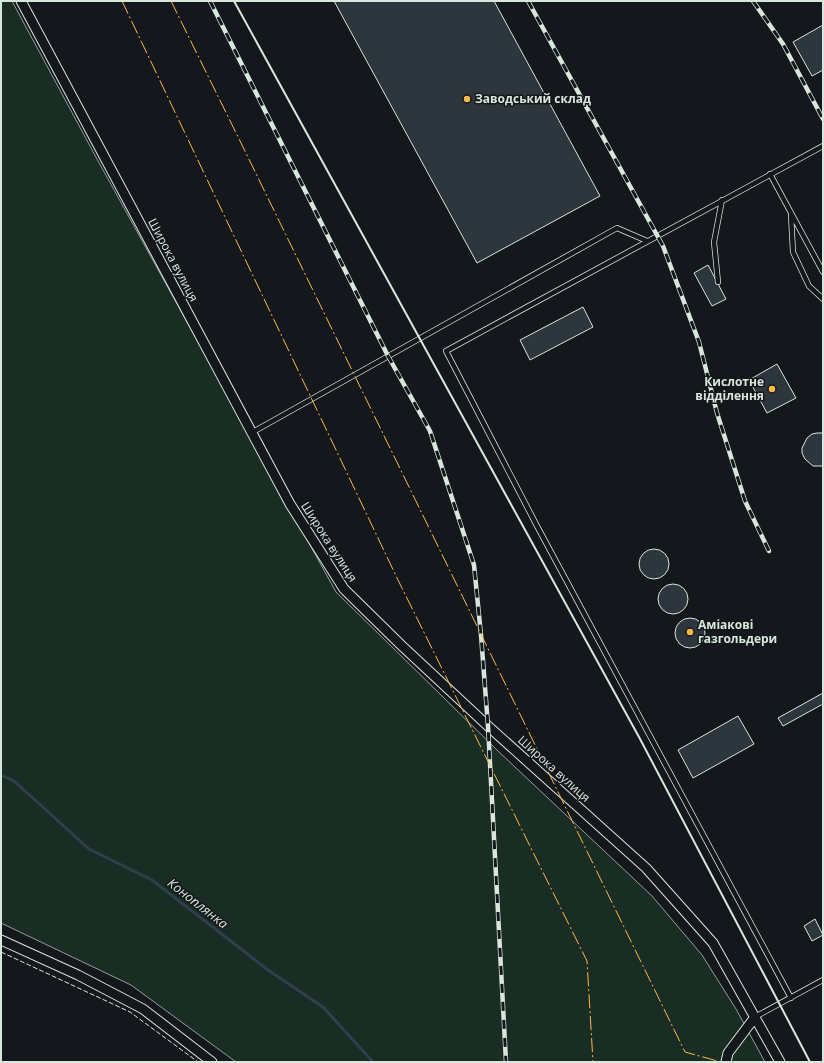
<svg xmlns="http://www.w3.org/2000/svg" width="824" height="1063" font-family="'Open Sans',sans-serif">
<rect width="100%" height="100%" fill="#14181c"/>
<path fill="#1a2d24" stroke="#939e99" d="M1,1H12L97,159L336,592L498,751L652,896L702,955L736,1009L765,1062H236L131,985L1,923Z"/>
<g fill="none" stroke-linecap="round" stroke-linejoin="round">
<path stroke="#2f3f4d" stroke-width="3" d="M1,775L14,781L89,849L152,880L268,970L323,1007L373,1062"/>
</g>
<path fill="#2c363c" stroke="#d8e6dc" d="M334,1H494L600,196L477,263Z
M823,25V70L812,76L793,42Z
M708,265L726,299L712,306L694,273Z
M583,307L593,327L530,360L520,340Z
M777,364L796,398L767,413L749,380Z
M817,433H823V466H813L805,459L802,453V448L807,438L812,434Z
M639 564a15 15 0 1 1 30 0a15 15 0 1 1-30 0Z
M658 599a15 15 0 1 1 30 0a15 15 0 1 1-30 0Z
M675 633a15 15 0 1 1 30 0a15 15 0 1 1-30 0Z
M823,693V704L783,726L778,718Z
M738,716L754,744L693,778L678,750Z
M815,919L823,935L812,941L804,926Z"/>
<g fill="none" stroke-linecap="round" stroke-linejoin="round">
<g stroke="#d8e6dc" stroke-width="6">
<path id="service" d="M770,174L823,272
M791,215L793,252L809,286L823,299
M718,282L714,242L722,200
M251,433L617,228L647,241
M791,998L537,526L446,351L823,146
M755,1017L823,980"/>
</g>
<g stroke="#d8e6dc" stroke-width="11">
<path id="minor" d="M21,1L290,504L344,589L401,645L488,726L646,868L713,943L780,1062
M1,940L78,975L143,1009L212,1062
M726,1062L728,1053L755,1017"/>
</g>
<use href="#service" stroke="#14181c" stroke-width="4.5"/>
<use href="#minor" stroke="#14181c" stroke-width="9"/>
<g stroke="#d8e6dc" stroke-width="4.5">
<path id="rail" d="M210,1L388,356L430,431L474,565L481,635L488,726L506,1062
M528,1L663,246L699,342L717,413L745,501L769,551
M753,1L783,44L823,119"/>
</g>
<use href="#rail" stroke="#14181c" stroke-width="3" stroke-dasharray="9" stroke-linecap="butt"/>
<path stroke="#d8e6dc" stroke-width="1" stroke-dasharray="5 2" stroke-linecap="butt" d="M1,952L130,1012L198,1062"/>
<path stroke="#d8e6dc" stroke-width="2" d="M234,1L639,737L810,1062"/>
<path stroke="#ffb74d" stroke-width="1" stroke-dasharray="14 3 2 3" stroke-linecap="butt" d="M122,1L398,580L587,961L593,1062
M171,1L243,147L685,1052L721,1062"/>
</g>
<g fill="#ffb74d" stroke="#14181c" stroke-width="1.5">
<circle cx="467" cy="99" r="4"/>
<circle cx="772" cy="389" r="4"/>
<circle cx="690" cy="632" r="4"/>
</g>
<g text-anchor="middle" stroke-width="3" stroke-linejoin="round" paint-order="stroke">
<g font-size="12" font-weight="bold" fill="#d8e6dc" stroke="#14181c" text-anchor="start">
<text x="475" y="103">Заводський склад</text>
<text x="764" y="386" text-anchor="end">Кислотне<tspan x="764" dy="14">відділення</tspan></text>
<text x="698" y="629">Аміакові<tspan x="698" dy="14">газгольдери</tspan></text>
</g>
<g font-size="12" fill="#d8e6dc" stroke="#14181c">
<text transform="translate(173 260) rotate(62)" y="4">Широка вулиця</text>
<text transform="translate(329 542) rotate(57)" y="4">Широка вулиця</text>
<text transform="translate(554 769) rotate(42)" y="4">Широка вулиця</text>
</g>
<g font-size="13" font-style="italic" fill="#d8e6dc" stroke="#14181c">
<text transform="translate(198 903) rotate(38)" y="5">Коноплянка</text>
</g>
</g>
<rect width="824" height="1063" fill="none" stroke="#d8e6dc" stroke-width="4"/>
</svg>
